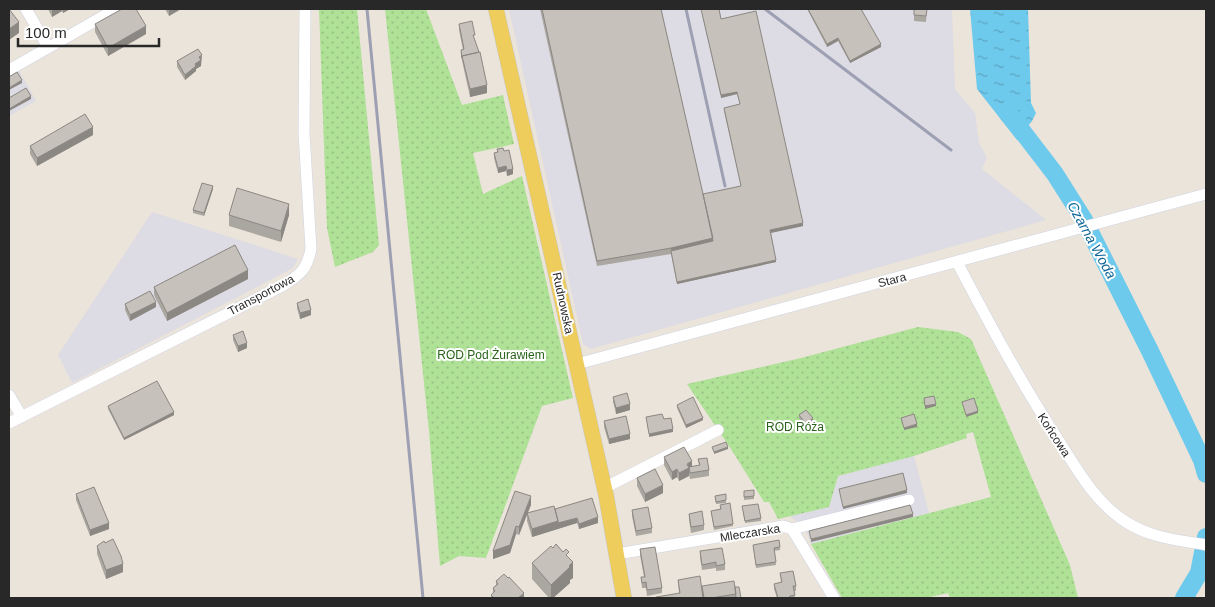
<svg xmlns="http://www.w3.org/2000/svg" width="1215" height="607" font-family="Helvetica,sans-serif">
<defs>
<pattern id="grass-dots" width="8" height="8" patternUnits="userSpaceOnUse" patternTransform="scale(1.25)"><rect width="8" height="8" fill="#afe197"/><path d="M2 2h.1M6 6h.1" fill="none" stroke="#97c182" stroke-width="1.8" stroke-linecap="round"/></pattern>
<pattern id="water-ripples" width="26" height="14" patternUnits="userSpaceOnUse" patternTransform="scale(1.25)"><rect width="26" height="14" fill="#6ecaec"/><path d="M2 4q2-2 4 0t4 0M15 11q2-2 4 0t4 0" fill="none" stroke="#5aa4bf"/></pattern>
</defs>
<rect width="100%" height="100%" fill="#ebe4da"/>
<path fill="#dddbe3" d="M509,9H952L955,89L975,113L979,143L987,158L982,169L1046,220L591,349L583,344Z
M19,70L36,101L9,116V76Z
M152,212L298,259L293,268L278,276L72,383L58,355Z
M914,456L929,513L811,544L805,528L790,516L829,507L838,476Z"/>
<path fill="url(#grass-dots)" d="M319,9H357L379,245L373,252L335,267L327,228Z
M385,9H426L462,105L503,95L514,144L473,153L483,194L522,176L573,398L542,406L486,558L459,556L440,566L429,431Z
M918,327L958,332L971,339L1070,565L1078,598H950L948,593L926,598H842L811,544L991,497L973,432L966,434L967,438L914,456L838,476L829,507L778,519L769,502H764L731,449L687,384L801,358Z"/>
<path fill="url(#water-ripples)" d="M970,9H1028L1031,103L1036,113L1032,121L1017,140L977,89Z"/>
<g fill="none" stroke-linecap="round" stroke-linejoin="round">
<path stroke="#6ecaec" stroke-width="18" d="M1009,114L1055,174L1084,220L1150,351L1202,460L1206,474
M1184,598L1199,573L1206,537"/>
<g stroke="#cfd3e1" stroke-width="12">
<path id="minor" d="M26,9L48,47
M9,70L116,9
M957,262C989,323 1021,383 1059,441C1078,471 1096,503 1126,522C1151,538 1178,540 1206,545
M577,364L1206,194
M9,395L22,417
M9,423L284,285C301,274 307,269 311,249L304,133L305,9
M604,486L610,485L718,430
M792,529L834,598
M617,554L783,526L792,529L909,500"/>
</g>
<g stroke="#c7c7c7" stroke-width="16">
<path id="major" d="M496,9L606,495L624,598"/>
</g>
<use href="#minor" stroke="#fff" stroke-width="11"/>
<use href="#major" stroke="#eecd5c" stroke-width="15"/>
<path stroke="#9da0b3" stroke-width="3" d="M367,9L423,598
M686,9L725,186
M765,9L951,150"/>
</g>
<path fill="#aaa6a0" d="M48,9H70L63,13L62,11L52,17Z
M165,9H181L169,16Z
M540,9H661L703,194L741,186L724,111V108L740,104L737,94L721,98L701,9H719L721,19L803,226L771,233L776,262L677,284L671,254L597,266Z
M807,9H861L881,47L850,63L838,41L827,47Z
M914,9H927L926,22L914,21Z
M95,24L146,34L108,56L95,32Z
M459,24L475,40L487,93L470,97L461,56V50H463L459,30Z
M202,60L201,61V66L196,69V71L185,80L177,67V61Z
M93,135L37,166L30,154V146Z
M497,149L513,174L507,176L506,171L498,173L494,158V153L497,152Z
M213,189L204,216L193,213V210Z
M229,215H289L281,242L229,226Z
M248,279L167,321L154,295V287Z
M297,303L311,315L300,319L297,308Z
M125,304L156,307L130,321L125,310Z
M233,335L247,348L238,352L233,340Z
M613,397L630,410L616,414L613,402Z
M677,405L703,420L686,428L677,408Z
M108,406L174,415L124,440L108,409Z
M799,415L813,421L806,427L799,418Z
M604,421L630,439L609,444L604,427Z
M664,457L692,467L699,466L698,459L709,470V476L690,479L689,474V476L679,481L677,477L672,480L664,465Z
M637,478L663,493L645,502L637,486Z
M754,490V499L744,500V494Z
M76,494L109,529L90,536L76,500Z
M726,494V503L716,504L715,496Z
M531,505L527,513L555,509L598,523L579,529L577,523L532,537L527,521V513L519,535L516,534L510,553L493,559Z
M720,505L733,524V526L714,530L711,511L720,509Z
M742,506L761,518V521L745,523Z
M632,510L652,528V533L636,536L632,516Z
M689,514L704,525V530L691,533L689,519Z
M753,545L780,547V550L774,551L776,565L756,568Z
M97,546L123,572L106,579L97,554Z
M553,548L569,558L573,578L570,580V583L553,598H549L532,579V563Z
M640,549L662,588V593L647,596L646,588H642L641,577H644L640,555Z
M700,551L725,564V570L716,571V568L702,570L700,557Z
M780,573L796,586V591H794L795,598H777L774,589V584L781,582Z
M678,580L702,589L735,587L741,598H656L679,593Z
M496,581L524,598H491V595L493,593V588L496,585Z"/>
<path fill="#8b8782" d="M52,9H62V11L52,17Z
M63,9H70L63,13Z
M172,9H181L169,16V10Z
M19,22V33L9,40V29Z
M146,26V34L108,56V48Z
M838,38V41L827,47V44Z
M881,44V47L850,63V61Z
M202,55L201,66L196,69V71L185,80V75L195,64L199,57Z
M22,80V83L9,90V88Z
M487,85V93L470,97V89Z
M737,92V94L721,98V95Z
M31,96V99L9,111V109Z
M93,127V135L37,166V158Z
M506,166V171L498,173V168Z
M513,169V174L507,176V170Z
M213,186V189L204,216V213Z
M289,204V215L281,242V231Z
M803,223V226L770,233V230Z
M713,238V244L671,251V248Z
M776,260V262L677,284V282Z
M248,270V279L167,321V313Z
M156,302V307L130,321V315Z
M311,310V315L300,319V313Z
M247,343V348L238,352V346Z
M630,404V410L616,414V408Z
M936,404V406L925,409V406Z
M978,411V413L966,417V415Z
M174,412V415L124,440V438Z
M703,418V420L686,428V425Z
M813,418V421L806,427V424Z
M917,424V427L904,430V428Z
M673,429V432L649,437V434Z
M630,434V439L609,444V439Z
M728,447V449L714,454V452Z
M692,461V470L689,469V476L679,481V473L687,464Z
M677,469V477L672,480V472Z
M663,485V493L645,502V494Z
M907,490V493L843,509V507Z
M531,496V505L519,535V527Z
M913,514V517L811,542V539Z
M598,517V523L579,529V524Z
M577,518V523L532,537V529L558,521Z
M109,523V529L90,536V530Z
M516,526V534L510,553L493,559V551Z
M573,562V578L570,580V583L553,598H551V585Z
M123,564V572L106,579V570Z
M524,593V598H518Z"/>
<path fill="#c6c1ba" stroke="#8b8782" d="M9,9L19,22L9,29Z
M122,9H136L146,26L108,48L95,24Z
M542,9H661L713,238L671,248L597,261Z
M701,9H719L721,19L756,11L803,223L770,230L776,260L677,282L671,251L713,241L703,194L741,186L724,108L740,104L737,92L721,95Z
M808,9H861L881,44L850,61L838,38L827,44Z
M914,9H927L926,16L914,15Z
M472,21L475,35H473L479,52L462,56V58L461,50L464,49L459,24Z
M198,49L202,55L199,57L201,60L195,64L196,66L185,75L177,61Z
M480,52L487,85L470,89L462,56Z
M17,72L22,80L9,88V77Z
M26,88L31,96L9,109V98Z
M85,114L93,127L37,158L30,146Z
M503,148L504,151L509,150L513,169L507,170L506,166L498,168L494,153L498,152L497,149Z
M202,183L213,186L204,213L193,210Z
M237,188L289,204L281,231L229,215Z
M235,245L248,270L167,313L154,287Z
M150,291L156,302L130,315L125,304Z
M308,299L311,310L300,313L297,303Z
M243,331L247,343L238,346L233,335Z
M157,381L174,412L124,438L108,406Z
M627,393L630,404L616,408L613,397Z
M934,396L936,404L925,406L924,398Z
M693,397L703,418L686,425L677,405Z
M974,398L978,411L966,415L962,402Z
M806,410L813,418L806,424L799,415Z
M662,414L664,419L671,418L673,429L649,434L646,417Z
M914,414L917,424L904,428L901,418Z
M626,416L630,434L609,439L604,421Z
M726,442L728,447L714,452L712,447Z
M684,447L692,461L687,464L689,468L679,473L677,469L672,472L664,457Z
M707,458L709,470L690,473L689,467L700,465L698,459Z
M655,469L663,485L645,494L637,478Z
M903,473L907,490L843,507L839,489Z
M94,487L109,523L90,530L76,494Z
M754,490V496L744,497V491Z
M515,491L531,496L519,527L516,526L510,545L493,551Z
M726,494V500L716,502L715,496Z
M592,498L598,517L579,524L577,518L558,523V521L555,509Z
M730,503L733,524L714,527L711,511L721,509L720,505Z
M758,504L761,518L745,521L742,506Z
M910,505L913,514L811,539L809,531Z
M554,506L558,521L532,529L527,513Z
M648,507L652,528L636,531L632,510Z
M702,511L704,525L691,527L689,514Z
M113,539L121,556L123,564L106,570L97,546L104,541L105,543Z
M779,540L780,547L774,548L776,562L756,565L753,545Z
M556,544L563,552L566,549L569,552L566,555L573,562L569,566L570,567L551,585L532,563L551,546L553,548Z
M655,547L662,588L647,590L646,582L642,583L641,577H645L640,549Z
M722,548L725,564L716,566V562L702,565L700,551Z
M793,571L796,586H793L795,595L790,596L788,598H778L774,584L782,582L780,573Z
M504,574L508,578L509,577L524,593L518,598H494L491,595L495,591L493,588L498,584L496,581Z
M700,576L703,598H656V597L680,593L678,580Z
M734,581L736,594L711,598H704L702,586Z
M735,587H739L741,598H736Z"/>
<g text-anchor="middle" stroke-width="4" stroke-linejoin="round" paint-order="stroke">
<g font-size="12" fill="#282828" stroke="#fff">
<text transform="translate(892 280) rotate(-15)" y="4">Stara</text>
<text transform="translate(261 295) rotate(-28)" y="4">Transportowa</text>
<text transform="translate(563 303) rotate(78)" y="4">Rudnowska</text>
<text transform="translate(1054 435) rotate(57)" y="4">Końcowa</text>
<text transform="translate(750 533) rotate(-9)" y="4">Mleczarska</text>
</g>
<g font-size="12" fill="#29631a" stroke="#fff">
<text x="491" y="359">ROD Pod Żurawiem</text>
<text x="795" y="431">ROD Róża</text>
</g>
<g font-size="14" font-style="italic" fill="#0f6696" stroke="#fff">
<text transform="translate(1092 240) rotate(61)" y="5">Czarna Woda</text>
</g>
</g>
<rect width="1215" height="607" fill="none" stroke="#282828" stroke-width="20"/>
<path d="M18 38v8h141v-8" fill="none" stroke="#282828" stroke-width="2.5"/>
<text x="25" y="38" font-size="15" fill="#282828" stroke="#ffffff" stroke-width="4" paint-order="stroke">100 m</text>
</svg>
